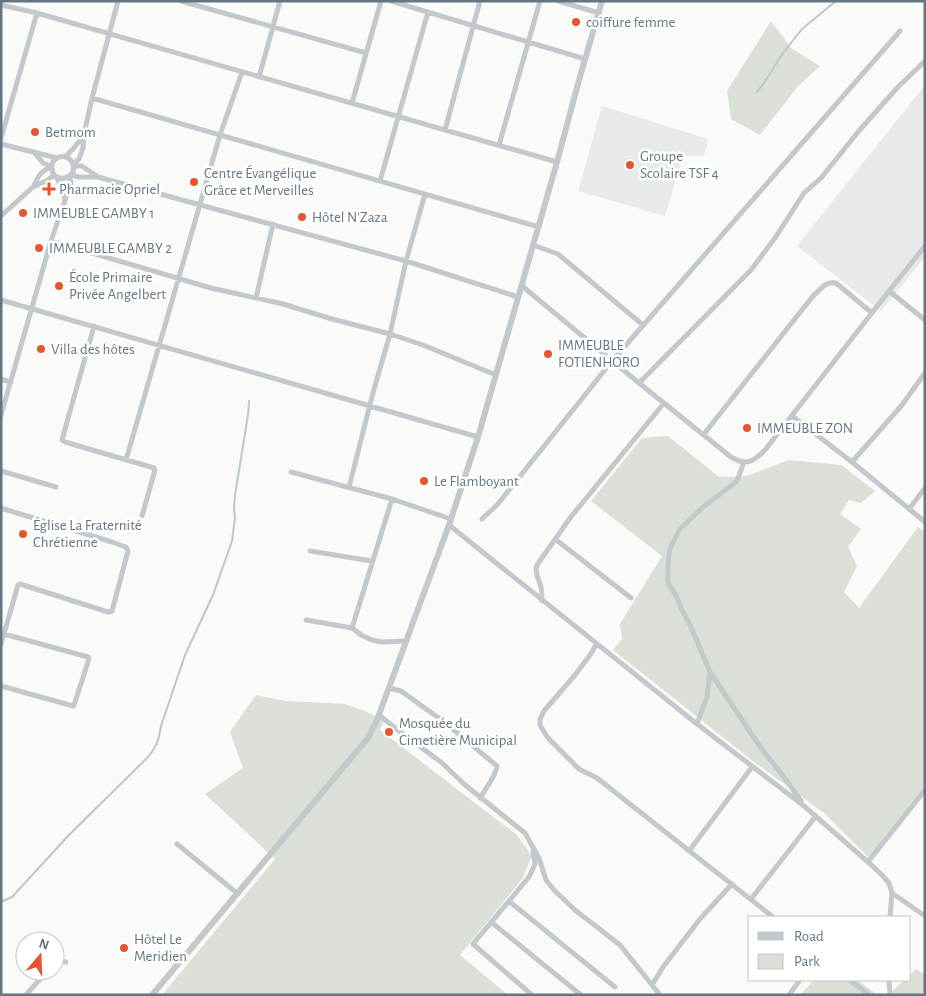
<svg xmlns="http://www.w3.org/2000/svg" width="926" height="996" font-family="'Alegreya Sans',sans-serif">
<rect width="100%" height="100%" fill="#fafaf8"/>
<path fill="#e8e9e9" d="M925,85V257L881,311L797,246Z
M602,106L708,139L704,156H683L665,216L578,191Z"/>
<path fill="#dadfd7" d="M771,21L792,49L820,66L798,86L760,135L731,119L727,91Z
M668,436L719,477L747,476L789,460L841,465L875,491L861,503L849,500L840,514L861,529L848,547L857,566L844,592L859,608L918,527L925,532V787L869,858L824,813L754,762L613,650L622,639L620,624L662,556L591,501L642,438Z
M256,695L285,701L344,704L362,710L384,720L380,730L517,835L532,856L522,879L460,955L508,995H162L275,859L205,794L243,768L230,732Z
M916,969L925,975V995H888L904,980H910V975Z
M814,980H857L878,995H800Z"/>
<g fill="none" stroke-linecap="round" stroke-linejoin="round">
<path stroke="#bbc7cb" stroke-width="2" d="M757,92L764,83L783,53L802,29L836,1
M1,902L12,897L69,835L148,757C157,746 159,739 161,726L185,655L213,595L232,541L235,518L234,507L235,495L248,415L249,401"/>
<path stroke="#c3c8cc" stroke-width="5" d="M181,1L366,53
M391,1L585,59
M558,1L599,13
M1,5L37,13L557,162
M259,77L280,1
M92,98L539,227
M352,103L381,1
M445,130L480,1
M1,138L37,13
M1,144L57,158
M499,145L540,1
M34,152L43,163L51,166
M65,157L73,149L84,135
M73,164L79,159L83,148L84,134L92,98L118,1
M74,166H82L98,177L406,261L518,297
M71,175L79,177H98
M57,177C64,180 69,178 73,172C77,151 49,153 52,169C52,174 56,176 58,180C61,186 63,193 65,199
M380,181L428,12
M34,186C38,176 41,171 51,167
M1,216L33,187L48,180L54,175
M51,241L211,288L283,304L332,319L390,334L423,345L496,375
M533,245L558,254L643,325
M522,286L639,383L731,457C746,466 753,462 765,450L889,291L925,246
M889,291L925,320
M256,298L273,224
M1,300L478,437
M94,326L62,440L65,442L154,468L155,470L142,516
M1,379L11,382
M639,383L751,270L775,238L804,193L821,178L858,132L897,88L925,61
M1,415L51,241L71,183L69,176
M792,416L852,462L925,522
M704,434L813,296C821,289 825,281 836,283L872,313
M126,460L220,135L242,72
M744,462L737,481L702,508L680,529L670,548L668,563V583L676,595L681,608L692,629L710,672L761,748L783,776L801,801
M852,462L902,405L925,373
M1,471L56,487
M291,472L392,499L451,519
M349,487L374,389L390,334L406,261L425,194
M1,508L112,542L126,547L128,551L112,611L108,612L20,584L18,585L1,644
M909,509L925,488
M482,519L497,505L612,361L900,31
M449,525L697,724L804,806L868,862L882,875L889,883L892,893L890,917
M555,539L631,598
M310,551L372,561
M542,601C542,596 542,591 541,587C539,579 534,573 537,565L570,518L664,403
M306,620L352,628L361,635L372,640L382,642L407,641
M352,628L392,499
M596,645L590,655L575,675L544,711L540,719V725L548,738L579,769L597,778L616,793L773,917
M1,686L73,706L74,705L89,659L88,657L4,634
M389,688L401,691L443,721L497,766C496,776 486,788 480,798
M379,715L394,727L442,763L464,784L525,833L539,858L546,880L554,890L575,910L620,945L652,985
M697,724L707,697L710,672
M177,844L238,894
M689,851L752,767
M868,862L925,790
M892,893L925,916
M751,899L816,816
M510,902L615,987
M491,922L581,995
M55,963L58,961L66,962
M850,980L869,995
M889,980L890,995
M26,995L47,971
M532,995L473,944L529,877L535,864L533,851
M660,995L652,985L663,967L700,919L732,884
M789,995L800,980"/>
<path stroke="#c3c8cc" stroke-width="6" d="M152,995L368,738L377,720L449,525L478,437L557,162L579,80L602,1"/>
</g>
<g fill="#e4572e" stroke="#fff" stroke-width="2">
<circle cx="576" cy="22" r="5"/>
<circle cx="35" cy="132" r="5"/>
<circle cx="630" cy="165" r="5"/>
<circle cx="194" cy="182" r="5"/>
<path d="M46.5 181.5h5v5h5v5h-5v5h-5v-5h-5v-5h5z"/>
<circle cx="23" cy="213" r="5"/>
<circle cx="302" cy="217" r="5"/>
<circle cx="39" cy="248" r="5"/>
<circle cx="59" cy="286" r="5"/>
<circle cx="41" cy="349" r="5"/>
<circle cx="548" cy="354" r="5"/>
<circle cx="747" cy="428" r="5"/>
<circle cx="424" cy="481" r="5"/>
<circle cx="23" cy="534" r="5"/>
<circle cx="389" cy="732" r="5"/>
<circle cx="124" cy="948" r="5"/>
</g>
<g text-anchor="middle" stroke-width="5" stroke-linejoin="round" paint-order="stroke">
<g font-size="15" fill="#657683" stroke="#fff" text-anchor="start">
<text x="586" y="27">coiffure femme</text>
<text x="45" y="137">Betmom</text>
<text x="640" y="161">Groupe<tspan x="640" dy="17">Scolaire TSF 4</tspan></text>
<text x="204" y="178">Centre Évangélique<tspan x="204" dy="17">Grâce et Merveilles</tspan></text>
<text x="59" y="194">Pharmacie Opriel</text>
<text x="33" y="218">IMMEUBLE GAMBY 1</text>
<text x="312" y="222">Hôtel N'Zaza</text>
<text x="49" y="253">IMMEUBLE GAMBY 2</text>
<text x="69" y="282">École Primaire<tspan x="69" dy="17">Privée Angelbert</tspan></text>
<text x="558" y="350">IMMEUBLE<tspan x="558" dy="17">FOTIENHORO</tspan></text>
<text x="51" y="354">Villa des hôtes</text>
<text x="757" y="433">IMMEUBLE ZON</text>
<text x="434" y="486">Le Flamboyant</text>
<text x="33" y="530">Église La Fraternité<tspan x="33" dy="17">Chrétienne</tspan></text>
<text x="399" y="728">Mosquée du<tspan x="399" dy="17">Cimetière Municipal</tspan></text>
<text x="134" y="944">Hôtel Le<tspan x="134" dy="17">Meridien</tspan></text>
</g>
</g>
<rect width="926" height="996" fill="none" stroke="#657683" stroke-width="5"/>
<rect x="748" y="916" width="162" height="65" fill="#ffffff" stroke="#c1c8cd"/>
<rect x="758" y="932" width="25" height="8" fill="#c3c8cc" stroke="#c1c8cd"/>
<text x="794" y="941" font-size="15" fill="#657683">Road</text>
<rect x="758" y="954" width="25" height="15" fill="#dadfd7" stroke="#c1c8cd"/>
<text x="794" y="966" font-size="15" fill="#657683">Park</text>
<g transform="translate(40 956) rotate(19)"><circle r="24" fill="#ffffff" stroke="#c1c8cd"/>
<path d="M0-4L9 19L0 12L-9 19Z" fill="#e4572e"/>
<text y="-8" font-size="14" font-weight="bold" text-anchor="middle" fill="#657683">N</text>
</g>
</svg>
